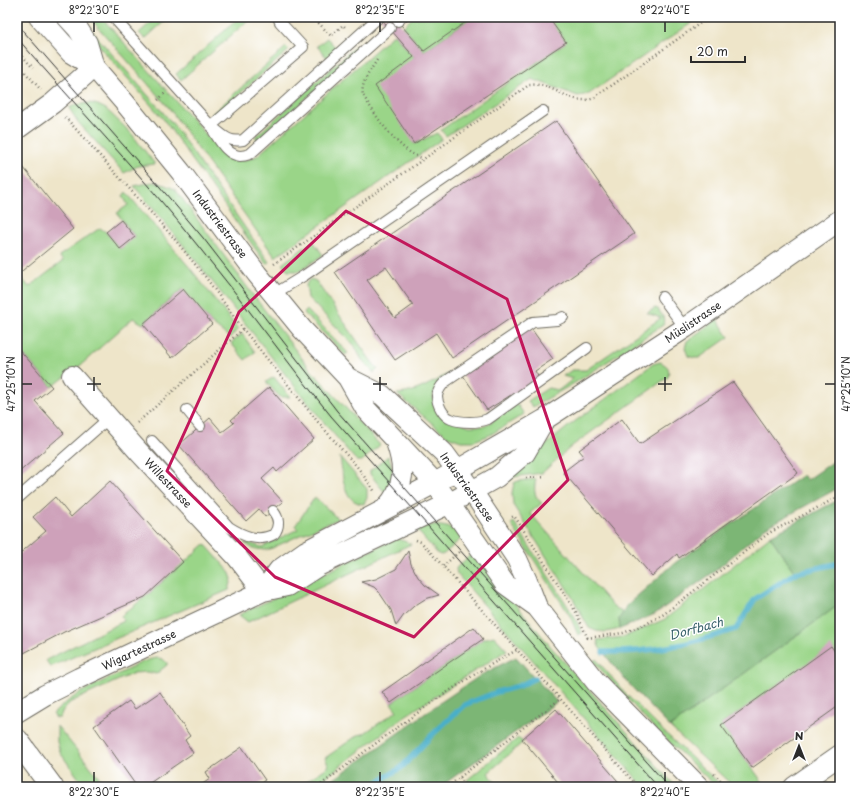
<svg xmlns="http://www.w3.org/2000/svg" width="857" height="804" font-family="'Playpen Sans',sans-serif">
<rect width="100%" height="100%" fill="#fff"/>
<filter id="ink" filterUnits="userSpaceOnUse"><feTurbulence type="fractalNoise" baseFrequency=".025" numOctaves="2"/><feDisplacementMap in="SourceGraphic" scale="8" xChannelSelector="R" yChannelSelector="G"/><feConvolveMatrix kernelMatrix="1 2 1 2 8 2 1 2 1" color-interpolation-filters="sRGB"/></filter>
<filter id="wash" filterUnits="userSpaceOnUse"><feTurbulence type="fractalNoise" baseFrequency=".012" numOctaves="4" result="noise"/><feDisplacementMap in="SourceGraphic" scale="16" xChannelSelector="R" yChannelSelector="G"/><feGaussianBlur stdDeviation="0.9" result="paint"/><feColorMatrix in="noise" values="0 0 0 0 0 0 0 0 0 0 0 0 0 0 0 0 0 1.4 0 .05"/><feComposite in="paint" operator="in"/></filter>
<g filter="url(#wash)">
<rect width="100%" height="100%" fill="#eee5c9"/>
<path fill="#9ad588" stroke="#62805a" d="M89,17H101L220,150C233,161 241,163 257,156L394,34L414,57V144L437,133L442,139L275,257L169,108Z
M157,17H169L145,39L139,33Z
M240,17H252L181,80L176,74Z
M413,17H472L424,51L403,27Z
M547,17H700L589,94L578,96L532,79L446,136L441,130L566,42Z
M91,30L173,124L269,262L266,264L164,120L88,33Z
M327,38L337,49L327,58L317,46Z
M356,46L360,50L259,141L255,137Z
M286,47L289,50L215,116L212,114Z
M90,103L98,105L106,109L131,133L155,164L138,166L124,173L78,122L69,108L75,105Z
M153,182L165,185L175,189L253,295L311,370L380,445L362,461H357L354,458C278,370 210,274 134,186Z
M126,192L190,268L238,329L230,338L212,324L182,289L143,324L133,318L82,364L52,387L17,347V275L18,274L29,287L63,261L59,256L100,228L106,232L120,249L135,237L117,213L128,205L123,196Z
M313,241L323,255L299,271H288L282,264Z
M311,279L316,281L369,358L378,369L374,373L362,360L354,345L308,298L306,285L308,281Z
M655,308L658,309L665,320L663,325L578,381L533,407L528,401L548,388L559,390L573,379L563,376L572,370H586L661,318L647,313Z
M307,310L348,353L345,355L304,313Z
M717,319L729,337L699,358H695L688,356L685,348L687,341Z
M242,334L255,352L245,360L231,343Z
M660,362C668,366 670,368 668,377L572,446L542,473L514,477L510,481L508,479L512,473L570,425L653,364Z
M450,373L440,381L433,396L434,405L437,411L469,426H485L517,404L524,414L490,435L474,441H461L447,436L397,394C417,393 432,382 450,373Z
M274,377L290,397H280L266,382Z
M388,456C395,470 393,481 386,494L370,474V471Z
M340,457L367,489V498L364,504C342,503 343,474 340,457Z
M536,479C534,489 533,496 542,503L530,513L612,605L623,613L619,619L620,629L606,632L596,631L589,628L571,595L513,505L512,493L514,483L518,481Z
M315,497L338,519L298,536L268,550L254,549L244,543H248L262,547L298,529L295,526Z
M514,522L574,616L582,633L578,635L570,616L511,524Z
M432,525C444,526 455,527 463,537L444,554L441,555L438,554L416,529Z
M770,536L795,573L755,599L736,629C691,644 652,653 603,652L599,647L597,640L624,637L665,619L709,585Z
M397,538L411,544L248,622L239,615Z
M205,544L229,571L232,579L229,590L50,667L46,660L124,621L121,616L145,597Z
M475,551L494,578L551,647L676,787H644L457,574L456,569L457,567Z
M840,604V659L831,647L721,725L766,787H734L670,727Z
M494,636L507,650L405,716L313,787H298L329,766L325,758L358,735L363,734L397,711L391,703L483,639Z
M158,658L163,659L167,663V665L156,674L148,672L134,673L71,702C65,707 62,710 60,718H56L53,714C74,693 97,684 123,672C134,666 145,659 158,658Z
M596,659L625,693L661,729L723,787H717L652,726L593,661Z
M57,726L103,782L104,787H85L61,754L57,742Z
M518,738L523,742L488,773L499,787H471L467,780Z"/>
<path fill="#7bb674" stroke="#537050" d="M840,457V487L765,528L715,571L655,614L620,629L619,619L628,604L676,562L803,475L807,480Z
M840,499V604L670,727L626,681L603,652C651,653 692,644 736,629L755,599L795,573L770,536Z
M516,657L557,702L440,787H323L441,702L481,675Z"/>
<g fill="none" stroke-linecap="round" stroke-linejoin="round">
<path stroke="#4aafc9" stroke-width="5.5" d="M603,652C651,653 691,644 736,629L755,599L795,573L840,563
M369,787L401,768L432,735L464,705L497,692L519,686L535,678"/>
</g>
<g id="blocks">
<path fill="#cea1ba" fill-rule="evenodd" d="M380,17H394L424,51L473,17H548L566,42L414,144L375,86L414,57Z
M556,121L634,234L452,358L436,333L395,360L335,272ZM386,267L413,305L395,318L367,280Z
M19,162L73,229L17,275V164Z
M121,220L135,237L120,249L106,232Z
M183,289L212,324L172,358L143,324Z
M530,327L553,359L535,371L539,378L512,397L511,395L487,410L462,374Z
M17,347L52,387L35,401L64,433L17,474Z
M733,382L798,473L679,558L677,554L652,576L563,472L584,456L579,450L622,419L640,444Z
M269,387L314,439L277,472L274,468L262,479L283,502L265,517L259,509L246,521L179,445L210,418L222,432L234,423L231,420Z
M110,481L183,562L145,597L64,632L22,654L17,649V556L46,531L33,517L55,497L71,517Z
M408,551L411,564L418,577L425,585L439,595L425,599L414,606L404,615L396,626L391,610L379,592L374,587L361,582L376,579L396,569Z
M474,627L483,639L391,703L382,692Z
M831,646L840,659V705L752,768L721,725Z
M160,692L190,736L185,740L193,753L144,787H137L94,726L129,701L135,709Z
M556,709L623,787H562L522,739Z
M242,747L265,780L255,787H198L210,779L206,772Z"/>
</g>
</g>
<g filter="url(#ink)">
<use href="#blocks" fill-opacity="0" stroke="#6f6c62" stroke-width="1"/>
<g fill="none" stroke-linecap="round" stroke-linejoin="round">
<g stroke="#6f6c62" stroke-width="12">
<path id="lane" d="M113,17L211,126C223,135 228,143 243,140L379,17
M398,21L402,17
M211,126L303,47L280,22L278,17
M214,132C220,141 227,155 240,156C243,156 247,155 250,154L390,28
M274,294L305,275L543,111
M662,297L685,328
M563,317L557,320L533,322L445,382C441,386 438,390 437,396C437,404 443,416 451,419C461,423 478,423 488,419L587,348
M187,410L200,426
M152,441L229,527C243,536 259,543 274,534C280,526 279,518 273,511
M17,499L109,418"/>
</g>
<g stroke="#6f6c62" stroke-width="22">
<path id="street" d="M39,17L71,53L94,67L125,103L181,172L257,274L302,329L348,378L365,408L435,483L505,584L537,607L596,682L699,787
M67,17L78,29L87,43L94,67
M17,129L53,103L94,67
M72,376L139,452L237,557L263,591
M348,378L382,395L444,453L472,491L517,559L527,581L537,607
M386,508C406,486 405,468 396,442
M263,591L279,570L306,551L435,483L544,420L685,328L840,220
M17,712L45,695L79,678L219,612L263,591L287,586L318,566L450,503L472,491L497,477L525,453L543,422
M794,787L840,755"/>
</g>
<g stroke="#6f6c62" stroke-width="24">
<path id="primary" d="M17,740L52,787"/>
</g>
<path stroke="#6f6c62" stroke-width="2.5" stroke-dasharray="1 3" stroke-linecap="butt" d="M313,17L331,36L343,25L346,28
M17,50L33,68
M377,60C371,70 360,83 363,95C375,115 399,152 422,158
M17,63L41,90
M158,100L165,93
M65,117L172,236L207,279L243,329L318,422L359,469L375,492
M274,264L529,85C532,85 536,84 539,85C558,88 575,106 594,98L709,17
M137,423L243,329
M526,478L546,477
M512,517L514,516L517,520L576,612L588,639
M416,540L421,542L443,566L638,787
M443,566L459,552
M587,638L623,633L646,624L664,614L769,533L840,496
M714,774L728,787
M460,777L560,699
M318,787C382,739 446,688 517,650
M448,787L460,777L466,787"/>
<use href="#lane" stroke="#fff" stroke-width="10"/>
<use href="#street" stroke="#fff" stroke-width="20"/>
<use href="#primary" stroke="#fff" stroke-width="22"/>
<path stroke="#2b2b2b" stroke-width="1" d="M17,24L160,187L204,239L337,411L669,787
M17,38C77,107 141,174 198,246C244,302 285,360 331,416L658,787"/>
</g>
</g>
<path fill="none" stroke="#c2185b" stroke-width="3" stroke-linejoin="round" d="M346,211L507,299L568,480L414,637L275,577L167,471L239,312Z"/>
<path fill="none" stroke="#2b2b2b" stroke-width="1.5" d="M94,22V32M380,22V32M665,22V32M94,377V391M380,377V391M665,377V391M22,384H32M87,384H101M373,384H387M658,384H672M825,384H835M94,772V782M380,772V782M665,772V782"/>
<g text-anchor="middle" stroke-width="3" stroke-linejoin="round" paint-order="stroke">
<g font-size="11" fill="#2b2b2b" stroke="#fff">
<text transform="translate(220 224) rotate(53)" y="4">Industriestrasse</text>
<text transform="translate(693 322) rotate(-34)" y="4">Müslistrasse</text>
<text transform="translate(168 483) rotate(47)" y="4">Willestrasse</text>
<text transform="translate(467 487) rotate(54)" y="4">Industriestrasse</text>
<text transform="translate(139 650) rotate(-25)" y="4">Wigartestrasse</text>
</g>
<g font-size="12" font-style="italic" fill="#37606a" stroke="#fff">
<text transform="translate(696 629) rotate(-15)" y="4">Dorfbach</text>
</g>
</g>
<rect width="857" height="804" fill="none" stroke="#fff" stroke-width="44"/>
<g transform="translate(799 746)" stroke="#ffffff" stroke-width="3" paint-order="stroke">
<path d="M0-3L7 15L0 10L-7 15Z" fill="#2b2b2b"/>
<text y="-6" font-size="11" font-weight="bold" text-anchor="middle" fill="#2b2b2b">N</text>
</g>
<path d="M691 56v6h54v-6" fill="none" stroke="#2b2b2b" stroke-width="2"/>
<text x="697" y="56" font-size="12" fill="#2b2b2b" stroke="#ffffff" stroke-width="3" paint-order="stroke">20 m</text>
<rect x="22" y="22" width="813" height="760" fill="none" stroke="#2b2b2b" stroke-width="1.5"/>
<g font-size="10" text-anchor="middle" fill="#2b2b2b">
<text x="94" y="14">8°22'30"E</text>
<text x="380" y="14">8°22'35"E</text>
<text x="665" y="14">8°22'40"E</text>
<text transform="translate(11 384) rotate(-90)" y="4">47°25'10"N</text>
<text transform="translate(846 384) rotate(-90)" y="4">47°25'10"N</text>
<text x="94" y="796">8°22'30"E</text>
<text x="380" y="796">8°22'35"E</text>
<text x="665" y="796">8°22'40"E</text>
</g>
</svg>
